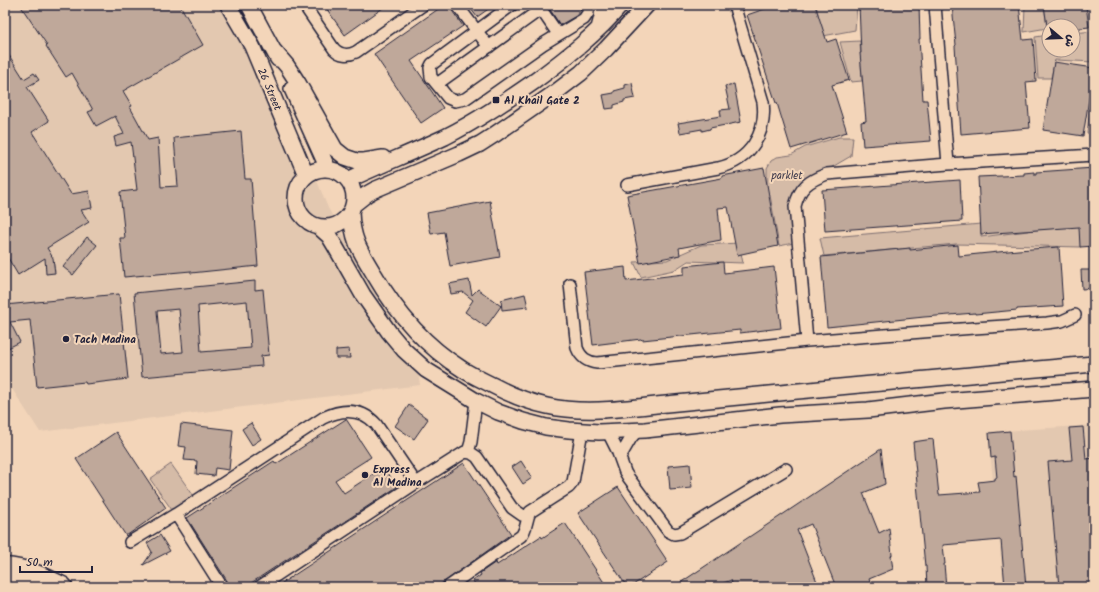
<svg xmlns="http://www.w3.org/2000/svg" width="1099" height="592" font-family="Kalam,'Playpen Sans Arabic',sans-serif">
<rect width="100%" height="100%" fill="#f3d5b9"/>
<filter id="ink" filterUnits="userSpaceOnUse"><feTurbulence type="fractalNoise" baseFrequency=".025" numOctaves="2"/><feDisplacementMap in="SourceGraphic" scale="8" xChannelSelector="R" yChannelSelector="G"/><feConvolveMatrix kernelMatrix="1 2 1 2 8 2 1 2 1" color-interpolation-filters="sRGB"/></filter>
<g filter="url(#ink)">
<path fill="#e3c8b0" d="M5,5H239L256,30L328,208L416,359L420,385L40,432L5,378Z
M1094,425V587H1004L988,432Z"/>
<path fill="#d5bba7" stroke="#7c6e71" d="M816,5H857L855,30L823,36Z
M1025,5H1044L1047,28L1024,32Z
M1094,31V62L1055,60L1051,78H1038L1035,37L1049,35V50H1073V33Z
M860,41L862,81L851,82L840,42Z
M1094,73V134L1087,133Z
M839,137H853L851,156L810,180L799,191L794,243L779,246L770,195H767V168L771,161L777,157L791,155L805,147Z
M981,224V237L1082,224L1081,247L956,244L824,256L820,238Z
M739,243L743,263L688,261L674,270L641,277L634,262L667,260L701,245Z
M171,464L193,495L172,510L150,479Z"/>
<path fill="#bfa89a" stroke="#22223b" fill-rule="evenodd" d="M20,5H180L203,45L123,91L132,106L130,107L148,140L158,138L161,187L178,186L174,138L241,131L245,179H251L258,266L191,273V271L124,277L120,238H125L120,192L137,190L131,142L116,146L114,137L124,134L115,116L96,126L88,112L93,110L72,73L66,77L46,46L47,45Z
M324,5H387L345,35Z
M444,5H448L463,26L411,61L443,108L421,123L374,54Z
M468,5H494L477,17Z
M547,5H578L581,10L576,16L560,25Z
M776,5H815L827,42L836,39L849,80L832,85L847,132L791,149L777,103H776L747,15Z
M859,5H919L920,39H919L923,100H927L931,141L863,146L861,122L866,121L860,53H861Z
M952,5H1019L1023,40L1033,39L1036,81L1026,82L1030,128L961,134L955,46L956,45Z
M1044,5H1086L1089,27L1073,29V26H1047Z
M5,49L24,79L34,73L39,80L27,87L49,121L32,132L71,194L89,191L92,208L81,210L89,222L47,248L53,258L55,273L46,274L45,258L18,275L5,253Z
M1054,62L1094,68L1083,136L1043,130Z
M632,83L635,98L624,100V102L614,105V108L606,109L603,95L614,93V91L625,88V85Z
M734,84L741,122L710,128V129L702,131V129L680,133L678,123L721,116L720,110L730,109L725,86Z
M764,168L778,246L737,255L728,207L718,208L721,240L679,248L680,255L640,263L627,195L722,178V176Z
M1094,168V246L1080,247L1079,227L981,234L978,177L1024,175V173L1034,172V174H1036V172Z
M960,180L962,221L825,231L822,190Z
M490,201L500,257L450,266L444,232L431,234L427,213Z
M87,237L97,245L73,275L63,267Z
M958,245L959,256L1018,250L1059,247L1063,306L1017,309V310L975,314V313L924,317L827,327L821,257L910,248V250Z
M723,262L724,273L774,267L781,328L740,333V330L642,340L641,339L593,345L584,272L625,267L626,281L684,274V266Z
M1081,270H1091L1093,288L1082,289Z
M469,280L472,295L478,289L501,306L486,327L465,312L473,300L463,292L451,294L449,284Z
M255,281V290L263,289L269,355L261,356L262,366L142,377L134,293ZM247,301L251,348L201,352L198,306ZM179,309L183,352L161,354L157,311Z
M119,294L128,379L86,384L85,382L37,387L30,320L10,322L20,342L8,348L5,343V305Z
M525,294L528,307L502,310L501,300Z
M349,349L350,358H336V350Z
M409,405L428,419L414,439L395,426Z
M346,419L371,457L335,480L344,493L384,467L397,487L245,587H231L187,518L274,461L276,464Z
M251,423L261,439L252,445L242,429Z
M181,424L233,430L229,470L215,468L214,476L196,474L197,461L184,460L186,447L178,446Z
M1083,427L1086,459L1094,458V587H1059L1048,462L1072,460L1069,428Z
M1010,431L1014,477L1016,476L1026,587H1005L1001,540L943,545L945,564H944L946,587H927L926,566H925L913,442L933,439L939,495L980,492L978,482L995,480V478H997L995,457L991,458L989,433Z
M116,432L166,508L126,536L76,459Z
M881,449L885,484L863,493L879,533L889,528L892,555L891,556L893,569L869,579L872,587H836L811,524L797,530L819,587H733L731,580L714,587H674Z
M521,461L532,478L523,484L512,467Z
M464,463L511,534L437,587H276Z
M690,464L692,488L670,490L668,466Z
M618,487L668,562L630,587H627L578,513Z
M565,523L607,587H477L473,581L481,575L480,573L496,562L497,565L541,536L542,538Z
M160,535L170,551L143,565L152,552L147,543Z"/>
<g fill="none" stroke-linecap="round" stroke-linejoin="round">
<g stroke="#22223b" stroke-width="14">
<path id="street" d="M304,5L334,49C340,55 348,56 356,52L423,5
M457,5L489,47
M512,5L432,64L430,68L431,77L448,98L455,101L465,99L543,44L584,19L588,13L589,5
M538,5L558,34
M935,5L948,164
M437,84L541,9
M627,185L718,168C750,161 767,133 763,102L734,5
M570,284L577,348C581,358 587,362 597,363L807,341L974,328L1047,323L1062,321L1075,315
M807,341L795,206C800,187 808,181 827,174L948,164L1094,155
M608,432L617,450L625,472L628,477L668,531L674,534L680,533L786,469
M468,452L471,442L476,401
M620,457L631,438L638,430
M176,514L222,587
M130,542L176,514L323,418C342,409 361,408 376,424L416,483
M259,587L416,483L465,452L471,453L477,457L512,508L522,515L528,517
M448,587L521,536C527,529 526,520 530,512L569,487L573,482L582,431"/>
</g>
<g stroke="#22223b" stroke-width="18">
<path id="secondary" d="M228,5L252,46L306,175
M249,5L278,59
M599,28L602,17L603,5
M274,51L287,66L298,83L335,149L345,157L357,161H364L383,158
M292,89L328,169
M296 198a29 29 0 1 1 58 0a29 29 0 1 1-58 0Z
M348,180C380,165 413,152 445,137C477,121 506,101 535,81C566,58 597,34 621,5
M353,205L367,194L374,190L459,154L480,144L494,135L556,92L581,73L606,49L647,5
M351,212C352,239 360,251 374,274C396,312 425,346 462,369C471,375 482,380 492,385C509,394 528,402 547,406C582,414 621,409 656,405C687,402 718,399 749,396C864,384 979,374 1094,364
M319,227L329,236L335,246L363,295L389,332L404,350L426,370L476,401L498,412L523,421L546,427L569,430L599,432L645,430L780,415L868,410L944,401L1094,389"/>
</g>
<g stroke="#22223b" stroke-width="23">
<path id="highway" d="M5,568C26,569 44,578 62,587
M5,576L21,587"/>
</g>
<use href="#street" stroke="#f3d5b9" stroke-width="11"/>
<use href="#secondary" stroke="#f3d5b9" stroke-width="15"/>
<use href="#highway" stroke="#f3d5b9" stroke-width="20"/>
</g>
</g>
<g fill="#22223b" stroke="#f3d5b9" stroke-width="1.5">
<rect x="492" y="96" width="8" height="8" rx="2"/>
<circle cx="66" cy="339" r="4"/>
<circle cx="365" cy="475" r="4"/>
</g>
<g text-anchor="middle" stroke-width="4" stroke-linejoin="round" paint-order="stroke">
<g font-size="11" fill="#22223b" stroke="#f3d5b9">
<text transform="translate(270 89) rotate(67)" y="4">26 Street</text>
</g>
<g font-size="11" font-weight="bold" fill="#22223b" stroke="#f3d5b9" text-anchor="start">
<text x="504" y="104">Al Khail Gate 2</text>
<text x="74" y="343">Tach Madina</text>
<text x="373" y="473">Express<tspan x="373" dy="13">Al Madina</tspan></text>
</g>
<g font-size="11" fill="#464151" stroke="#f3d5b9">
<text x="787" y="179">parklet</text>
</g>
</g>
<rect width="1099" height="592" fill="none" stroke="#f3d5b9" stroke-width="20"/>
<rect x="10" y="10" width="1079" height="572" fill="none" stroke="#22223b" stroke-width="1.5" filter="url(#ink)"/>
<g transform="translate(1061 38) rotate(109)"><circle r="19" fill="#f3d5b9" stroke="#9f8d87"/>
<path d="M0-3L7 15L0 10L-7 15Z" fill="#22223b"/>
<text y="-6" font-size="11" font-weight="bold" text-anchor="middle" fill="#22223b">ش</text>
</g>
<path d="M20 566v6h72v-6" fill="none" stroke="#22223b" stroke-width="2"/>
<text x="26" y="566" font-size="12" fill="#22223b" stroke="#f3d5b9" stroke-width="3" paint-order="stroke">50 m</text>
</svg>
